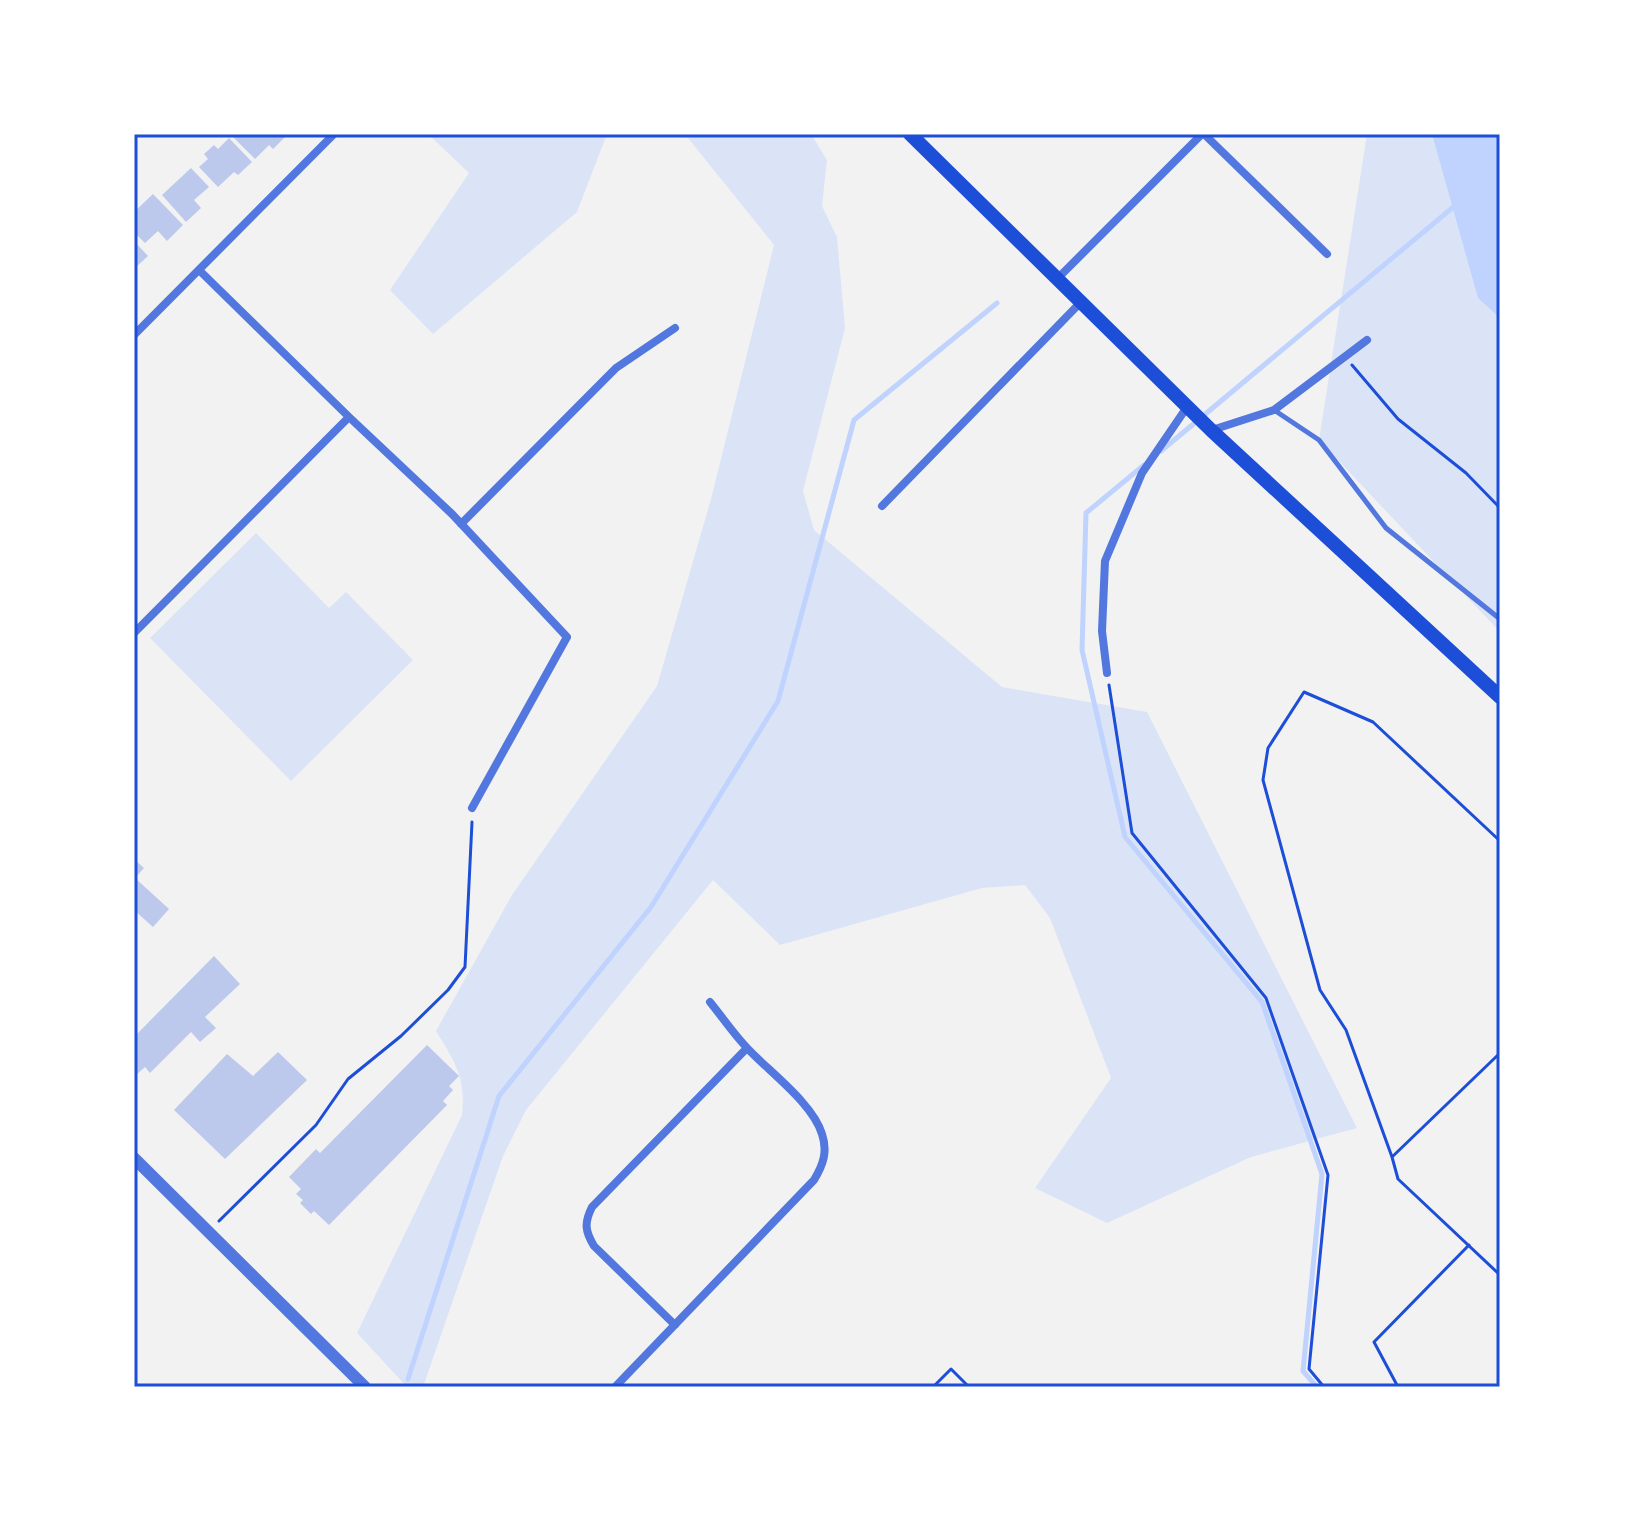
<svg xmlns="http://www.w3.org/2000/svg" width="1634" height="1521" font-family="Quicksand,sans-serif">
<rect width="100%" height="100%" fill="#f2f2f2"/>
<path fill="#dbe4f7" d="M428,134H607L577,212L433,334L390,290L469,173Z
M681,134H811L827,160L822,206L837,237L845,328L803,491L814,530L1002,687L1147,712L1357,1128L1251,1157L1107,1223L1035,1188L1111,1078L1050,918L1025,885L982,888L780,945L713,880L526,1110L503,1156L423,1387H407L357,1333L462,1115C466,1078 455,1062 436,1031L512,895L657,686L711,499L774,245L688,138Z
M1367,134H1500V632L1319,440Z
M256,533L329,608L346,592L413,660L291,781L150,638Z"/>
<path fill="#bfd3fe" d="M1432,134H1500V318L1478,298Z"/>
<g fill="none" stroke-linecap="round" stroke-linejoin="round">
<path stroke="#bfd3fe" stroke-width="5" d="M1161,451L1457,204
M1144,465L1086,513L1082,650L1125,837L1262,1002L1322,1174L1303,1371L1317,1387
M408,1379L499,1096L651,907L778,701L854,420L997,303"/>
</g>
<path fill="#bdc9ec" d="M230,134H288L273,149L269,145L255,159Z
M229,138L252,162L238,175L234,172L218,187L199,167L208,159L204,154L214,145L218,149Z
M191,168L209,187L194,200L201,208L186,222L162,195Z
M153,194L183,225L167,241L158,231L145,243L134,232V212Z
M134,241L148,256L134,269Z
M134,859L144,868L135,878L169,909L153,927L134,910Z
M214,956L240,984L205,1017L216,1028L200,1042L191,1032L150,1073L145,1067L134,1077V1037Z
M427,1045L459,1076L449,1086L453,1090L443,1101L447,1105L329,1225L314,1211L311,1214L300,1203L303,1200L296,1194L301,1189L289,1177L316,1149L320,1153Z
M278,1052L307,1080L225,1159L174,1110L227,1054L253,1076Z"/>
<g fill="none" stroke-linecap="round" stroke-linejoin="round">
<path stroke="#1d4ed8" stroke-width="3" d="M1352,365L1398,419L1466,473L1500,508
M1109,685L1132,833L1266,998L1328,1175L1309,1369L1324,1387
M1500,841L1373,722L1304,692L1268,748L1263,780L1320,990L1346,1030L1392,1157L1500,1053
M1392,1157L1398,1179L1500,1275
M219,1221L316,1125L348,1079L401,1036L448,990L465,967L472,822
M933,1387L951,1369L969,1387
M1398,1387L1374,1342L1469,1245"/>
<path stroke="#5277de" stroke-width="5" d="M1274,410L1319,440L1386,528L1500,619"/>
<path stroke="#5277de" stroke-width="8" d="M1204,134L1327,254
M199,270L349,417L452,514L567,637L472,808
M1057,279L1202,134
M134,335L334,134
M1212,430L1274,410L1367,340
M882,506L1081,302
M461,524L616,368L675,328
M134,633L349,417
M1107,673L1102,631L1105,561L1142,473L1187,407
M675,1325L594,1246C585,1231 584,1223 592,1207L747,1048
M615,1387L814,1180C823,1165 828,1152 822,1134C813,1104 771,1073 749,1050C735,1036 723,1018 710,1002"/>
<path stroke="#5277de" stroke-width="12" d="M134,1158L365,1387"/>
<path stroke="#1d4ed8" stroke-width="14" d="M910,134L1211,430L1500,697"/>
</g>
<rect width="1634" height="1521" fill="none" stroke="#ffffff" stroke-width="272"/>
<rect x="136" y="136" width="1362" height="1249" fill="none" stroke="#1d4ed8" stroke-width="3"/>
</svg>
